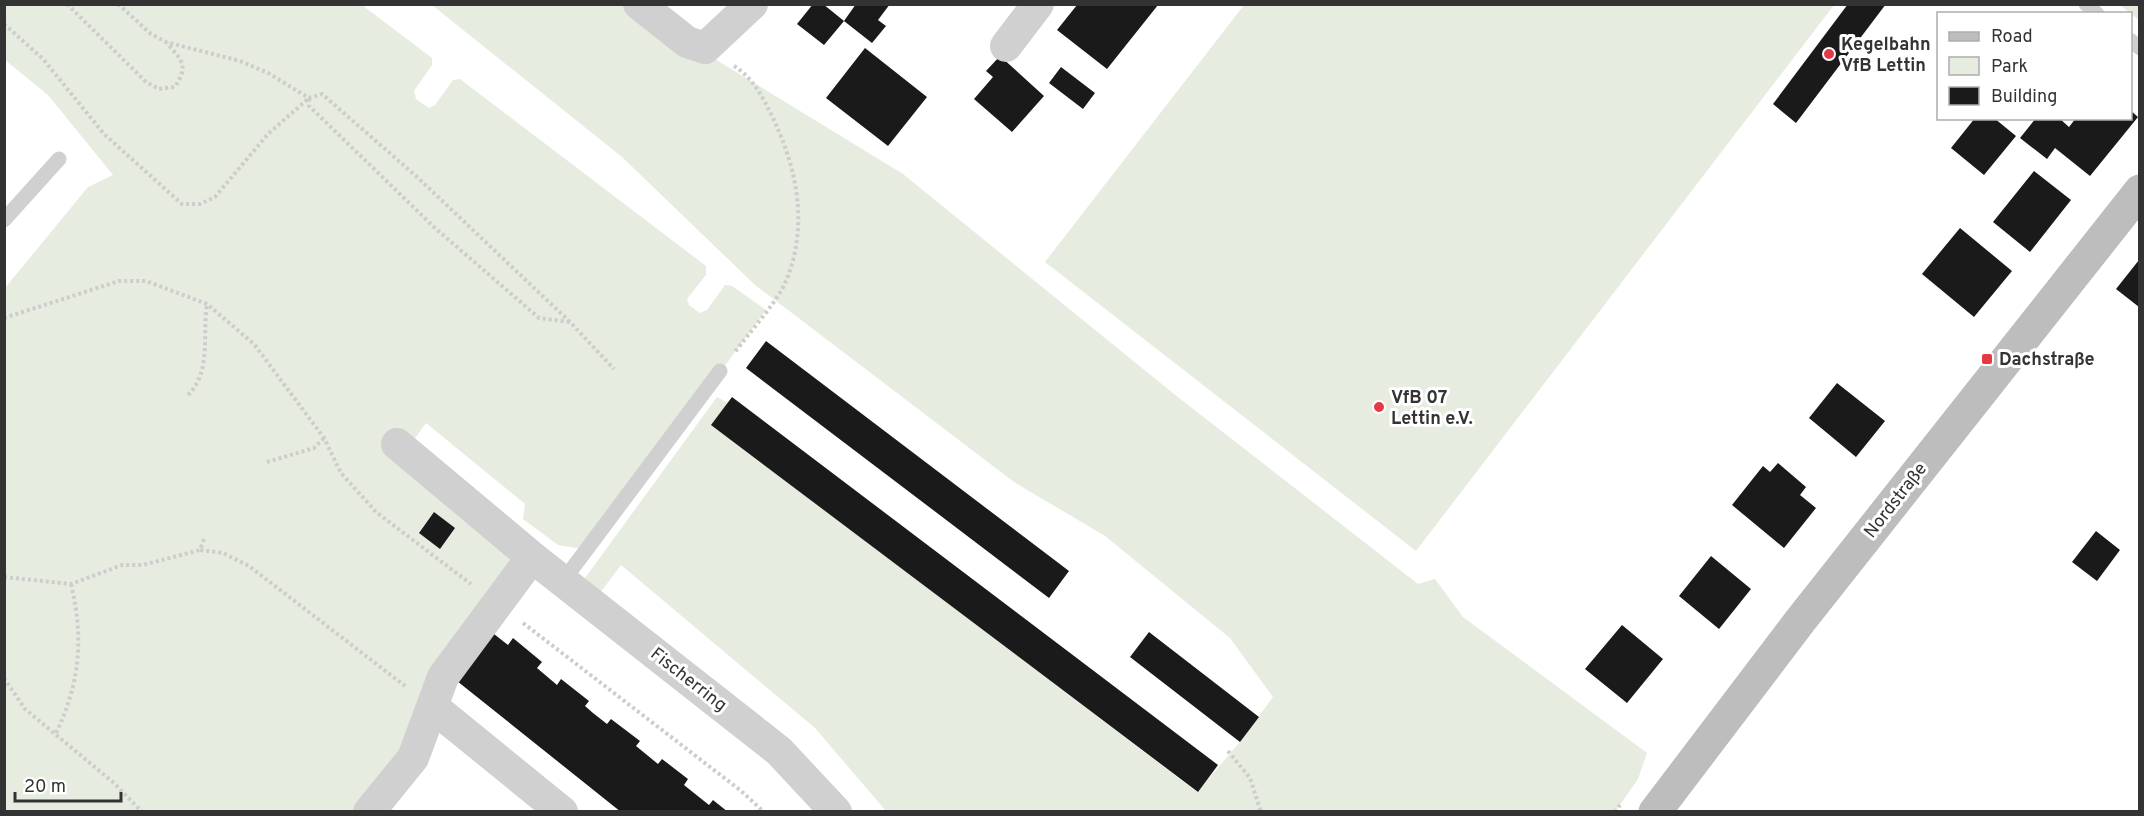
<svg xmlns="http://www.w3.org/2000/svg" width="2144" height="816" font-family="Overpass,sans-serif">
<rect width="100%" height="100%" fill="#fff"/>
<path fill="#e6ecdf" d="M5,5H362L432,58V65L414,91L416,99L429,108L435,105L453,80L460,79L706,266V275L687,299L689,305L700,313L707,310L725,285L732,286L766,310L589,550L558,545L523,519L525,504L426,423L406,451L532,557L369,811L5,812V288L88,187L113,175L48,95L5,60Z
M432,5H636L687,42L903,174L1174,394L1418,584L1435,579L1463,617L1647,753L1638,779L1615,812L886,811L815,728L621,565L600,593L585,578L717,397L728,403L712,425L1197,792L1240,742L1273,697L1230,638L1105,536L1014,482L755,285L622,157Z
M1244,5V4L1834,5L1416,551L1045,262Z
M2120,5H2139V20Z"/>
<path fill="#1a1a1a" d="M813,4H823L844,21L856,4H890L878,20L886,26L872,43L844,21L824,45L797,24Z
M1848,4H1886L1796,123L1773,104Z
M1077,5H1158L1107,69L1057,30Z
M865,48L927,97L888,146L826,98Z
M1000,56L1044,96L1012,132L974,99L993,77L986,71Z
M1061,67L1095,93L1083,109L1049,83Z
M2130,110L2138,117L2090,176L2055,148L2047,159L2020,138L2036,118H2059L2069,127L2076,118H2130Z
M1975,118H1994L2016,136L1984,175L1951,148Z
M2034,171L2071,200L2030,252L1993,222Z
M1960,228L2012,271L1974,317L1922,274Z
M2139,260V307L2116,289Z
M766,341L1069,571L1049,598L746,368Z
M1837,383L1885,421L1856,457L1809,418Z
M732,397L1218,765L1198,792L711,425Z
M1778,463L1806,487L1800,495L1816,508L1784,548L1732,505L1763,466L1770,472Z
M434,512L455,528L440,549L419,533Z
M2096,531L2120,550L2097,581L2072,562Z
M1711,556L1751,589L1719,629L1679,596Z
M1622,625L1663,659L1627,703L1585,669Z
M1149,632L1259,717L1240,742L1130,657Z
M494,634L508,645L513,638L542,662L537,668L557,685L561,679L589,701L585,706L593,713L607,724L611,719L640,741L636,746L658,764L662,759L688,779L684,785L709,805L713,800L728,812H621L457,681Z"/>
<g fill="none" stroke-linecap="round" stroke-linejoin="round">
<path stroke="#cdcdcd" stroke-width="4" stroke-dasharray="3 3" stroke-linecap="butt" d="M67,4L146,82L159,89L175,87C189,65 182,61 167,43
M118,4L151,34L166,42L240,61L268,73L309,98L322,94L416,176L570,322L614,369
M4,24L43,59L104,134L182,204H200L215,197L268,134L309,98V106L435,228L539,318L570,322
M734,66C753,78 762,96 772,116C797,168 809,225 786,281C778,301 749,333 735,352
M4,318L119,281H146L207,304L254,344L324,438L341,473L376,512L471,584
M188,395C212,371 202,335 207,304
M267,462L314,448L324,438
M204,539L200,550L223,553L249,566L405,686
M4,577L71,584L122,565H143L200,550
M523,623L740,790L764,812
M4,678L25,709L114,783L142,812
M56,733C80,683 84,638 71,584
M1228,751L1250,778L1261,812
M1615,812L1620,805"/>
<path stroke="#d0d0d0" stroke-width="15" d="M2086,4L2097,14
M2130,40L2140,48
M4,220L59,159
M563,581L720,371"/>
<path stroke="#d0d0d0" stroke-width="32" d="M639,4L687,42L705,48L752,4
M1006,46L1038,4
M397,444L532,557L779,751L836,812
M433,707L562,812
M369,812L413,758L443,677L532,557"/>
<path stroke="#bdbdbd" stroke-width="33" d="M1655,812L1800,621L2140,191"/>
</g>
<g fill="#e63946" stroke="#fff" stroke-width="2">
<circle cx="1829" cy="54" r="6"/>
<rect x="1981" y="353" width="12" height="12" rx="3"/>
<circle cx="1379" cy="407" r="6"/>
</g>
<g text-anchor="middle" stroke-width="6" stroke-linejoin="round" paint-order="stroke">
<g font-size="18" font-weight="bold" fill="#333" stroke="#fff" text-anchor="start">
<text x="1841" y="50">Kegelbahn<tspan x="1841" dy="21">VfB Lettin</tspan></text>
<text x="1999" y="365">Dachstraße</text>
<text x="1391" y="403">VfB 07<tspan x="1391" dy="21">Lettin e.V.</tspan></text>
</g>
<g font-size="18" fill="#333" stroke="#fff">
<text transform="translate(1895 500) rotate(-52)" y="6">Nordstraße</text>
<text transform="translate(689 679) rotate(38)" y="6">Fischerring</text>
</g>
</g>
<rect width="2144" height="816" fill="none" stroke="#333333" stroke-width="12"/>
<rect x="1937" y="12" width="195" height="108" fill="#ffffff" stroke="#adadad" stroke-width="1.5"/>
<rect x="1949" y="32" width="30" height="9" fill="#bdbdbd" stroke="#adadad" stroke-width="1.5"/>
<text x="1991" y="42" font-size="18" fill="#333333">Road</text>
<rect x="1949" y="57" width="30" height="18" fill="#e6ecdf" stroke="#adadad" stroke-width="1.5"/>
<text x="1991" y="72" font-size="18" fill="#333333">Park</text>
<rect x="1949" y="87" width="30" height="18" fill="#1a1a1a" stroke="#adadad" stroke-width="1.5"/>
<text x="1991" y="102" font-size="18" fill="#333333">Building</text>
<path d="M15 792v9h106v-9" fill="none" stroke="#333333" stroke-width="3"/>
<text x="24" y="792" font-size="18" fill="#333333" stroke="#ffffff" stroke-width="4.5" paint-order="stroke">20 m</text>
</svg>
